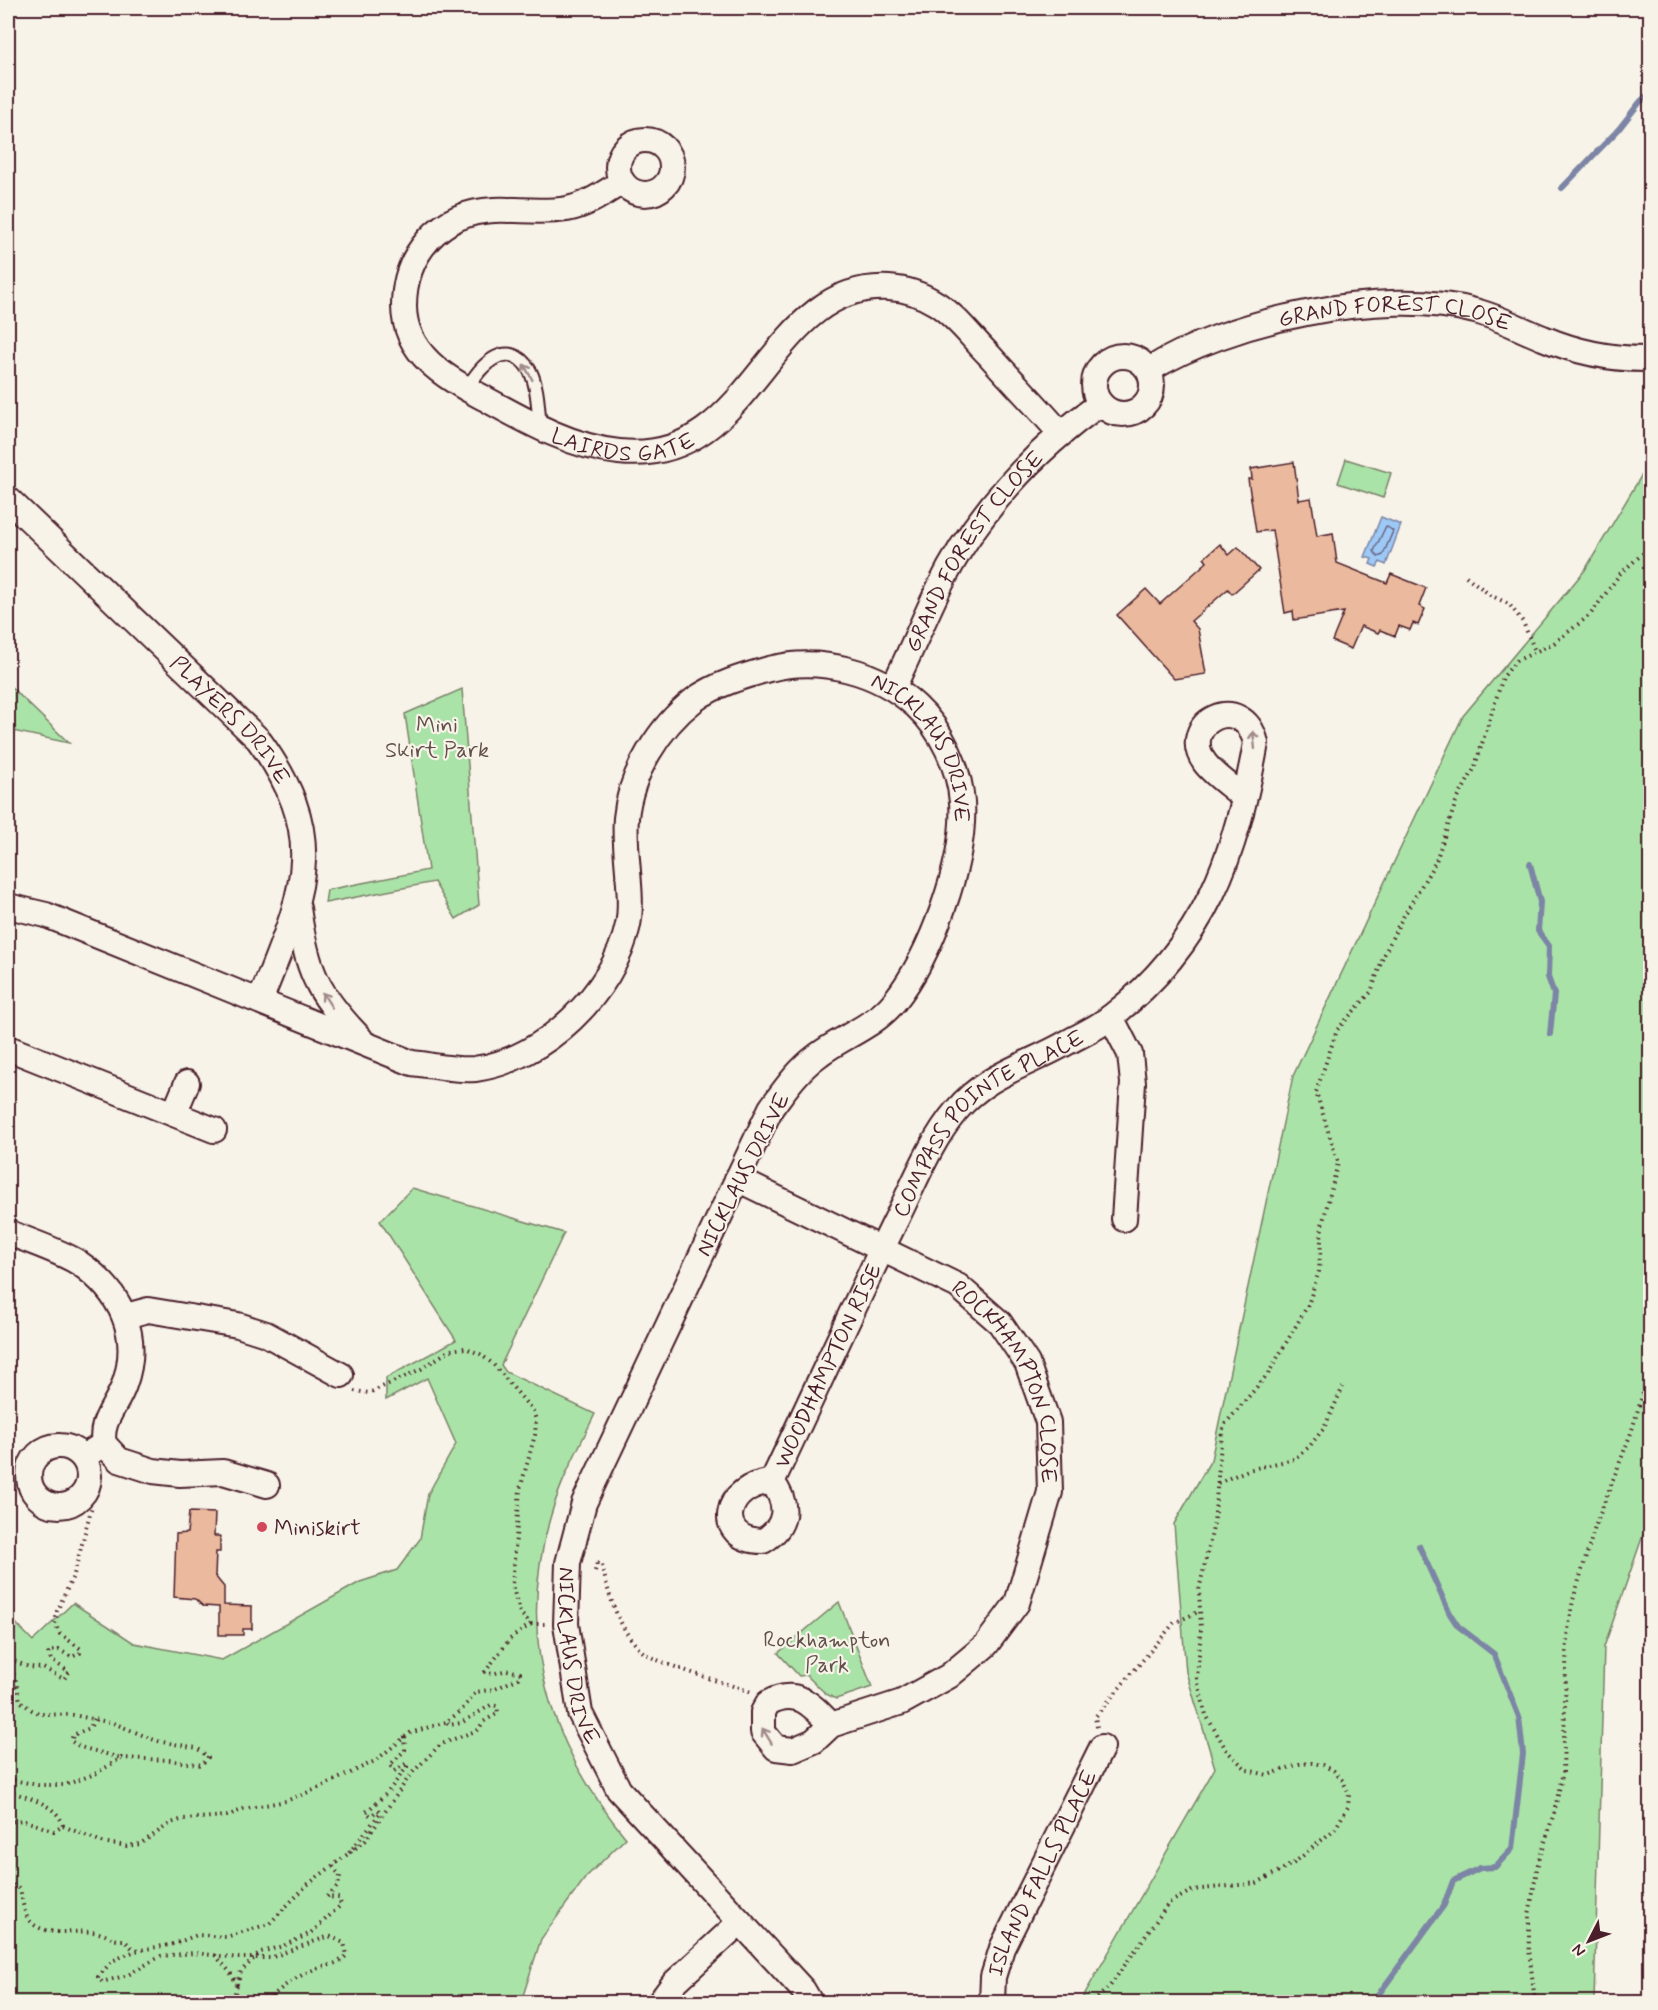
<svg xmlns="http://www.w3.org/2000/svg" width="1658" height="2010" font-family="Mynerve,sans-serif">
<rect width="100%" height="100%" fill="#f7f3e8"/>
<filter id="ink" filterUnits="userSpaceOnUse"><feTurbulence type="fractalNoise" baseFrequency=".0167" numOctaves="2"/><feDisplacementMap in="SourceGraphic" scale="12" xChannelSelector="R" yChannelSelector="G"/><feConvolveMatrix kernelMatrix="1 2 1 2 8 2 1 2 1" color-interpolation-filters="sRGB"/></filter>
<g filter="url(#ink)">
<path fill="#aae3a7" stroke="#7a8169" stroke-width="1.5" d="M1346,459L1391,473L1383,498L1338,483Z
M1650,461V1515L1604,1647L1594,2002H1080L1215,1768L1186,1672L1174,1524L1211,1460L1293,1076L1463,716L1585,570Z
M8,684L69,743L8,730Z
M462,689L479,905L456,919L434,882L325,903L327,890L428,870L405,714Z
M412,1188L564,1233L501,1365L506,1372L595,1414C579,1447 561,1480 551,1515C515,1636 547,1742 626,1838L586,1877L541,1939L521,2002H8V1615L33,1641L73,1603L134,1643L222,1660L360,1582L397,1570L420,1539L428,1494L456,1444L427,1378L386,1400V1378L456,1340L380,1221Z
M839,1602L872,1687L836,1699L826,1694L806,1675L799,1676L778,1653Z"/>
<path fill="#9dc9f7" stroke="#7c85a5" stroke-width="1.5" d="M1381,517L1401,525L1386,565L1380,562L1377,567L1370,564L1372,559L1365,557Z"/>
<g fill="none" stroke-linecap="round" stroke-linejoin="round">
<path stroke="#6b637d" stroke-width="1.5" d="M1386,526L1393,531L1383,555L1378,557L1374,551Z"/>
<path stroke="#7c85a5" stroke-width="6" d="M1562,188L1618,130L1640,102L1650,93
M1530,864L1540,902L1538,931L1549,946L1548,977L1554,994L1550,1034
M1373,2002L1444,1905L1453,1881L1480,1868L1495,1867L1512,1849L1523,1754L1519,1717L1494,1654L1458,1626L1450,1614L1419,1546"/>
</g>
<path fill="#ebb99d" stroke="#4a1f2b" stroke-width="1.5" d="M1294,462L1299,500L1311,498L1317,536L1333,533L1337,563L1387,583L1391,574L1426,588L1419,606L1425,609L1418,625L1413,623L1410,630L1399,626L1395,636L1380,630L1378,633L1361,626L1351,649L1332,641L1344,612L1294,620L1293,611L1285,613L1272,530L1256,532L1248,479H1252L1251,469Z
M1220,544L1229,555L1238,547L1259,570L1232,594L1228,589L1191,621L1198,629L1206,674L1174,679L1117,615L1146,589L1160,604L1207,562L1204,558Z
M189,1512L215,1513L214,1536H220V1552H216L215,1576L224,1587V1605L252,1606V1629H243V1635H219V1607L203,1606L195,1599L174,1597L176,1534L187,1533Z"/>
<g fill="none" stroke-linecap="round" stroke-linejoin="round">
<g stroke="#4a1f2b" stroke-width="16">
<path id="service" d="M467,389C479,366 509,335 530,371C538,386 538,410 540,427"/>
</g>
<g stroke="#4a1f2b" stroke-width="28">
<g id="minor">
<circle cx="645" cy="167" r="27"/>
<path id="s1" d="M622,182C604,193 588,205 567,209C542,213 518,209 494,210C440,212 404,254 404,306C404,354 447,379 484,398C526,421 571,447 619,452C757,467 766,281 889,288C906,289 923,295 937,304C957,317 972,338 989,355C1013,382 1038,407 1061,434"/>
<circle cx="1123" cy="385" r="29"/>
<path id="s2" d="M1149,370C1226,321 1386,286 1475,311C1499,317 1520,329 1543,338C1576,352 1609,359 1645,359"/>
<path id="s3" d="M8,499L258,739C333,841 301,896 260,1001"/>
<path id="s4" d="M893,688C909,655 923,621 939,588C974,516 1034,450 1100,404"/>
<path id="s5" d="M8,906L46,915L412,1063C432,1065 456,1071 475,1069C544,1060 614,992 628,925C634,895 623,851 626,818C630,774 659,727 694,700C716,684 744,676 769,669C820,656 878,671 916,706C942,730 959,767 962,802C966,861 931,956 894,1002C874,1027 841,1037 817,1056C798,1070 785,1089 771,1108L584,1503L568,1563L566,1624L580,1713L619,1790L803,1990L810,2002"/>
<path d="M298,908C307,971 316,992 360,1038"/>
<path d="M1111,1017L1130,1054L1133,1083L1124,1219"/>
<path d="M8,1048L214,1130"/>
<path d="M174,1114L187,1083"/>
<path id="s6" d="M737,1179L958,1286L1000,1323L1027,1363L1048,1422L1050,1492L1017,1603L986,1645L949,1676L902,1702L831,1725L814,1741L793,1750L776,1748L763,1732V1712L768,1703C797,1687 812,1705 831,1725"/>
<path d="M8,1232C30,1242 58,1250 79,1263C121,1292 142,1335 124,1385C117,1406 99,1421 104,1444L83,1457"/>
<path d="M126,1316L148,1310L238,1325L266,1334L341,1375"/>
<path d="M104,1444L119,1460L153,1471L180,1474L223,1472L267,1485"/>
<circle cx="59" cy="1476" r="30"/>
<path id="s7" d="M772,1482C813,1396 852,1310 894,1224C913,1187 929,1143 956,1111C986,1074 1029,1065 1068,1042C1083,1034 1099,1027 1112,1016C1206,943 1236,855 1256,743C1243,689 1176,723 1205,763C1214,775 1231,786 1243,797"/>
<path d="M772,1482C789,1504 788,1526 763,1541C713,1541 723,1484 772,1482Z"/>
<path d="M660,2002L675,1982L740,1922"/>
<path id="s8" d="M992,2002L993,1977L1002,1948L1102,1747"/>
</g>
</g>
<path stroke="#4a1f2b" stroke-width="4" stroke-dasharray="1.5 4.5" stroke-linecap="butt" d="M1466,576L1490,595L1509,604L1523,622L1535,651
M354,1391L369,1393L421,1369L450,1350L465,1348L480,1354L493,1364L533,1411L536,1420L535,1435L520,1489L512,1585L520,1613L531,1624H547
M1218,1483L1248,1470L1294,1459L1309,1447L1324,1428L1343,1387
M597,1563L602,1565C608,1594 619,1631 643,1652C657,1664 729,1684 751,1692
M595,1571L597,1563
M94,1719L90,1728L73,1735L71,1741L80,1747L121,1758
M1097,1727L1095,1717L1174,1623L1200,1611
M8,1779L38,1785H65L95,1774L121,1758L169,1760L202,1765L208,1757L197,1748L157,1741L113,1723L73,1715L41,1714L32,1710L20,1701L15,1677L8,1662L9,1659L29,1667L43,1668L64,1679L69,1672L51,1660L48,1652L59,1650L72,1657L80,1653L81,1649L60,1634L55,1624L57,1611L74,1574L92,1506L81,1497
M8,1791C26,1797 59,1805 63,1826L54,1831L23,1820L8,1822
M63,1826L102,1842L127,1846L140,1844L171,1823L183,1819L227,1816L244,1809L286,1801L321,1787L375,1761L410,1733L446,1722
M349,1853L381,1812L378,1810L371,1816L366,1812L387,1793L407,1767V1763L394,1771L390,1765L405,1750L404,1736
M8,1881L20,1889C23,1901 23,1916 33,1924C52,1939 82,1927 102,1934C114,1938 110,1940 124,1940L135,1951
M215,1955L230,1972L237,1984L241,1971L261,1952L283,1946L311,1933L341,1905L339,1898L327,1897L338,1886L340,1876L332,1865
M235,1993L237,1984
M268,2002C278,1988 299,1975 316,1969C327,1965 338,1965 347,1955L344,1943L329,1936L270,1958H239L194,1953L161,1956L128,1975L102,1982L98,1977L112,1961L135,1951L174,1944L197,1935L226,1937L269,1924L307,1885L365,1841L411,1774L441,1744L478,1730L483,1722L498,1713L497,1706L491,1705L461,1723L449,1725L446,1722L461,1711L476,1692L495,1689L519,1678L520,1673L507,1670L492,1674L485,1672L510,1639L531,1624
M1093,2002L1110,1986L1169,1903L1193,1890L1257,1883L1294,1863L1335,1829L1348,1807L1349,1794L1343,1781L1334,1771L1323,1765L1312,1763L1299,1764L1268,1775L1247,1770L1227,1751L1206,1715L1197,1679L1201,1629L1199,1590L1214,1523L1222,1432L1225,1424L1268,1374L1308,1305L1319,1271L1322,1225L1338,1163L1316,1092L1337,1030L1371,992L1383,957L1399,924L1436,861L1456,802L1474,769L1503,677L1516,661L1554,643L1590,615L1620,574L1650,547
M1535,2002L1529,1949V1915L1538,1864L1554,1813L1563,1772L1567,1636L1573,1600L1595,1527L1631,1433L1650,1369"/>
<use href="#service" stroke="#f7f3e8" stroke-width="12"/>
<use href="#minor" stroke="#f7f3e8" stroke-width="24"/>
</g>
<defs><path id="oneway-shaft" d="M-6 0H5M1.5-3L5.5 0L1.5 3" fill="none" stroke-width="1.6" stroke-linecap="round" stroke-linejoin="round" transform="scale(1.5)"/></defs>
<g stroke="#a0898a">
<use href="#oneway-shaft" transform="translate(528 372) rotate(-119)"/>
<use href="#oneway-shaft" transform="translate(1254 740) rotate(-96)"/>
<use href="#oneway-shaft" transform="translate(327 1000) rotate(-123)"/>
<use href="#oneway-shaft" transform="translate(767 1736) rotate(-121)"/>
</g>
</g>
<circle fill="#d1495b" stroke="#f7f3e8" stroke-width="2" cx="262" cy="1527" r="6"/>
<g text-anchor="middle" stroke-width="4.5" stroke-linejoin="round" paint-order="stroke">
<g font-size="22" fill="#4a1f2b" stroke="#f7f3e8">
<text dy="8" stroke="none"><textPath href="#s2" startOffset="258">GRAND FOREST CLOSE</textPath></text>
<text dy="8" stroke="none"><textPath href="#s1" startOffset="560">LAIRDS GATE</textPath></text>
<text dy="8" stroke="none"><textPath href="#s4" startOffset="160">GRAND FOREST CLOSE</textPath></text>
<text dy="8" stroke="none"><textPath href="#s3" startOffset="314">PLAYERS DRIVE</textPath></text>
<text dy="8" stroke="none"><textPath href="#s5" startOffset="1244">NICKLAUS DRIVE</textPath></text>
<text dy="8" stroke="none"><textPath href="#s7" startOffset="429">COMPASS POINTE PLACE</textPath></text>
<text transform="translate(742 1174) rotate(-63)" y="8">NICKLAUS DRIVE</text>
<text dy="8" stroke="none"><textPath href="#s7" startOffset="129">WOODHAMPTON RISE</textPath></text>
<text dy="8" stroke="none"><textPath href="#s6" startOffset="358">ROCKHAMPTON CLOSE</textPath></text>
<text dy="8" stroke="none"><textPath href="#s5" startOffset="2286">NICKLAUS DRIVE</textPath></text>
<text dy="8" stroke="none"><textPath href="#s8" startOffset="140">ISLAND FALLS PLACE</textPath></text>
</g>
<g font-size="22" fill="#62504a" stroke="#f7f3e8">
<text x="437" y="732">Mini<tspan x="437" dy="25">Skirt Park</tspan></text>
<text x="827" y="1647">Rockhampton<tspan x="827" dy="25">Park</tspan></text>
</g>
<g font-size="22" fill="#4a1f2b" stroke="#f7f3e8" text-anchor="start">
<text x="274" y="1535">Miniskirt</text>
</g>
</g>
<rect width="1658" height="2010" fill="none" stroke="#f7f3e8" stroke-width="30"/>
<rect x="15" y="15" width="1628" height="1980" fill="none" stroke="#4a1f2b" stroke-width="2" filter="url(#ink)"/>
<g transform="translate(1589 1941) rotate(228)" stroke="#f7f3e8" stroke-width="4.5" paint-order="stroke">
<path d="M0-4.5L10 22L0 15L-10 22Z" fill="#4a1f2b"/>
<text y="-9" font-size="16" font-weight="bold" text-anchor="middle" fill="#4a1f2b">N</text>
</g>
</svg>
